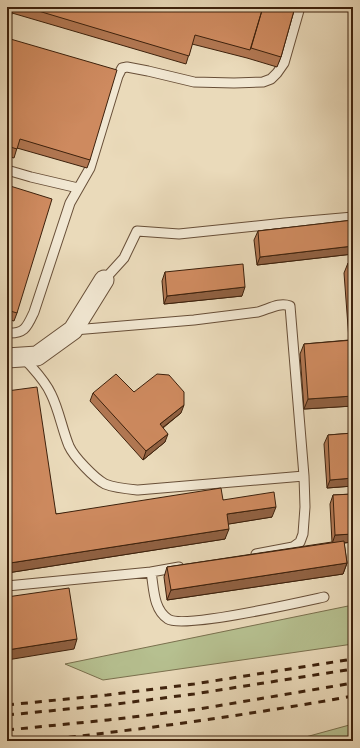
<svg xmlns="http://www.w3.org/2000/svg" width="360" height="748" font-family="'Sorts Mill Goudy',serif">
<rect width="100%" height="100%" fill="#eadaba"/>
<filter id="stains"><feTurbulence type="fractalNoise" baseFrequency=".005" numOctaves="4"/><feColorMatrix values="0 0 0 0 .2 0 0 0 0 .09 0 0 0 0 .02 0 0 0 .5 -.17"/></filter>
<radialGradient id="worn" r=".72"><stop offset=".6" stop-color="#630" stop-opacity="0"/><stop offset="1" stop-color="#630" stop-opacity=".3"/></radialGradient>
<path fill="#b6c090" stroke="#7a704e" d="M353,605V644L103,680L65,664Z
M353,724V741H291Z"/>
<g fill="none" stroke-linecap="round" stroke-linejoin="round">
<g stroke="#684f38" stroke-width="11">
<path id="service" d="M7,170L31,177L78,188
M104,280L124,258L137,231L179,234L285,223L353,217
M74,330L194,320L258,312C269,309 279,302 290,306L304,476L305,507L303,534L300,542L293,547L256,554
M7,333C25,334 27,327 34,312L70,203L90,168L118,76L122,68L127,67L148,71L194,82L234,83L263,82L271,79L277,73L284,63L300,7
M23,357C33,369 45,380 51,394C59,410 62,429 69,446C74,457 94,478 105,484C115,488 127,489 138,490L304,476
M151,572C154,588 153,609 168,619C183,629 301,602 324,597
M7,586L151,572L179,567"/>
</g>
<g stroke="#684f38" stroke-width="21">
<path id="minor" d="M7,358L37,356L73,330L104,280"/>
</g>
<use href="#service" stroke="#f1e7d2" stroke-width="9"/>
<use href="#minor" stroke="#f1e7d2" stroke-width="19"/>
<path stroke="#3d210c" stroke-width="3" stroke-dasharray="7 7" stroke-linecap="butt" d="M7,705L107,695L194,684L353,659
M7,715L109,705L194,694L353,669
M7,730L108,720L199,709L353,683
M27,741C70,738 112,732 154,727C221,718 287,708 353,696"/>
</g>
<path fill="#b17752" stroke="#3d210c" d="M7,7H295L281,57L277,67L247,58L192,44L186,64L12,13Z
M7,38L90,160L87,168L17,148L14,158L7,156Z
M7,185L17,313L14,321L7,319Z
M353,220V254L257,265L254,240L258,231Z
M353,262V406L304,409L300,354L304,344L349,340L344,273L348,263Z
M165,272L242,296L164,304L162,281Z
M7,391L56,514L223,500L272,517L228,524L225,539L7,573Z
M134,392L181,413L163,428L165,442L143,460L90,401L93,393Z
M353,433V486L327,488L324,444L328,435Z
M353,494V542L344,543L347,563L343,574L167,600L164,577L167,567L332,542L330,504L333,495Z"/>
<path fill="#906142" stroke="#3d210c" d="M353,246V254L257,265L260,257Z
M245,287L242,296L164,304L167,296Z
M353,396V406L304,409L308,399Z
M184,405L181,413L157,432L160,424Z
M168,434L165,442L143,460L146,451Z
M353,478V486L327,488L330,480Z
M276,507L272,517L223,525L227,514Z
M229,529L225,539L7,573V571L10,563Z
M353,534V542L332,544L335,535Z
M347,563L343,574L167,600L171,590Z
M77,639L74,649L7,660V650Z"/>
<path fill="#ce8a5f" stroke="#3d210c" d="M7,7H14L7,30Z
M25,7H263L250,50L195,35L189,56Z
M263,7H295L281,57L251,48Z
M7,38L117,70L90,160L20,139L17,149L7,146Z
M7,185L52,199L17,313L7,310Z
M353,220V246L260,257L258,231Z
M353,262V336L348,263Z
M243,264L245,287L167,296L165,272Z
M353,340V396L308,399L304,344Z
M116,374L134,392L157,374L169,375L184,392V405L160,424L168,434L146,451L93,393Z
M37,387L56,514L221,488L223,500L274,492L276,507L227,514L229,529L10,563L8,552H7V391Z
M353,433V478L330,480L328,435Z
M353,494V534L335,535L333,495Z
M344,541L347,563L171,590L167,567Z
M69,588L77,639L7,650V597Z"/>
<rect width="360" height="748" fill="none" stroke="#eadaba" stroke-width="24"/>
<rect x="8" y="8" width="344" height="732" fill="none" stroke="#3d210c" stroke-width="2"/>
<rect x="12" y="12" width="336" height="724" fill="none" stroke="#3d210c"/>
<rect width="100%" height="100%" filter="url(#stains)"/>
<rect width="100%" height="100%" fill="url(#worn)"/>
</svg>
